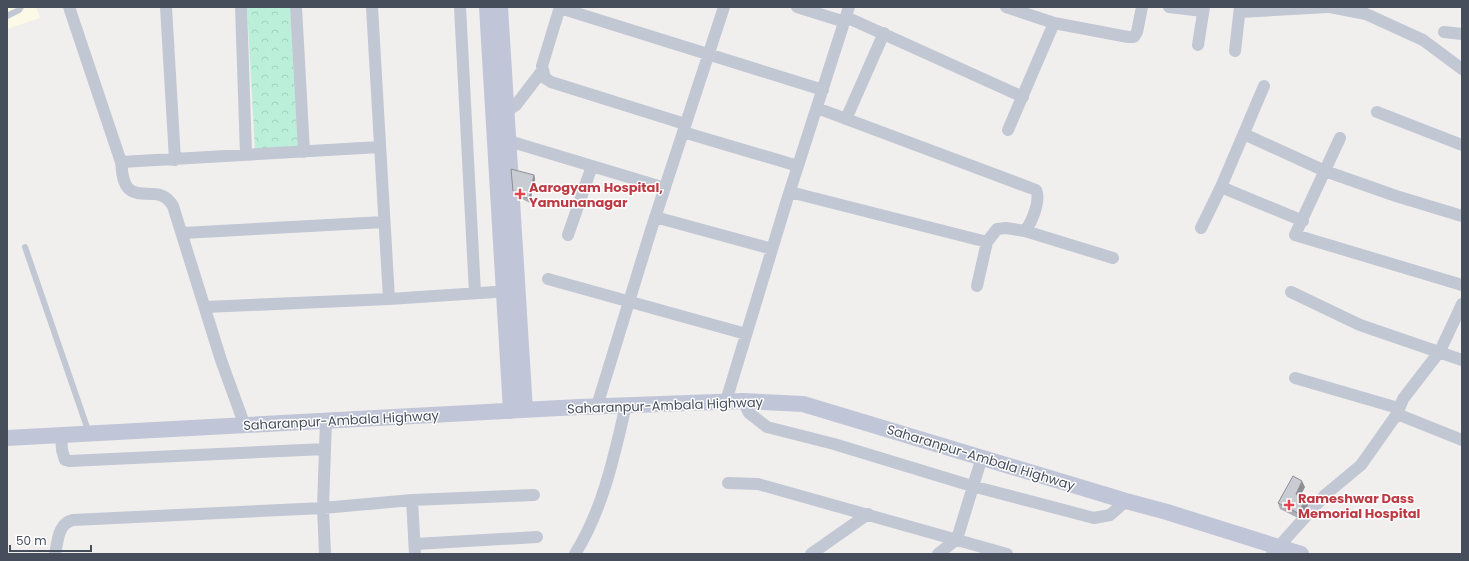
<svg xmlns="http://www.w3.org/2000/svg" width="1469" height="561" font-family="Poppins,sans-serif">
<defs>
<pattern id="forest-crowns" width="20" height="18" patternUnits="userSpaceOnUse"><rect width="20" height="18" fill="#bcefda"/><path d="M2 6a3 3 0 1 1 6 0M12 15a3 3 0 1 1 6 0" fill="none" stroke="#a3cfbd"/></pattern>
</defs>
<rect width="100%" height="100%" fill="#f1eeee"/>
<path fill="#fcfae7" d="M7,7H36L40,18L7,29Z"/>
<path fill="url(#forest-crowns)" d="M247,7H290L298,146L255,149Z"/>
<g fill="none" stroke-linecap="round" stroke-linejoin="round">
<path stroke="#c1c7d3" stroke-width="6" d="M7,16L19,10L21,7
M25,247L89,433"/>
<path stroke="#c1c7d3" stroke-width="12" d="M69,7L121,162C122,169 122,183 129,189C142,200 161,185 173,206L221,360L245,426
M166,7L175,160
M241,7L246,154
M296,7L304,152
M372,7L389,299
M460,7L475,293
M560,7L542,66L545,78L551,82L685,124
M797,7L845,22
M1006,7L1054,23L1128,37H1134L1137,32L1142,7
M1169,7L1203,11
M1330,7L1366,14L1423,40L1462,69
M560,8L823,90
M1240,12L1327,7
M846,17L1023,97
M1444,32L1462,34
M1198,45L1204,7
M1235,51L1240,7
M817,108L1036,190C1041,200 1032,222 1025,231L1006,228L997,229L987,242L977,286
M507,111L516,105L542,71
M1377,112L1462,145
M846,119L884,33
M1008,130L1054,23
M683,132L798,166
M1244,134L1325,171L1396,196L1462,216
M1340,138L1295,235L1462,285
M509,141L665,188
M121,162L380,147
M1221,187L1303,221
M790,192L987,242
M655,217L772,249
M1201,228L1221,187L1264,86
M1025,231L1113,258
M183,233L384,222
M568,235L592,166
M548,279L746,334
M1291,292L1360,325L1462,360
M205,307L389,299L511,291
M1295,378L1398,408
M726,401L787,200L849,7
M743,401L749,413L767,427L834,444L972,486L1094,518L1110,515L1126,501
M597,406L651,230L724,7
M1397,414L1462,440
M61,436L62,450L65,460L69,461L325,449L326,421
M325,449L323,508L325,554
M728,483L758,484L1007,554
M412,500L415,554
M415,544L537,537
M55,554C58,541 58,523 73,520L323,508L412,500L534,495
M575,554C603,509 614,457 626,405
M811,554L868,514
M938,554L957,539L982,457
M1272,554L1325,495L1361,465L1397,414L1403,399L1440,351L1462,304"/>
<path stroke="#c0c6d7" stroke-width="16" d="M487,7L511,411
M500,7L525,410
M7,438L579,407L743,401L803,404L1126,501L1167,512L1301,554"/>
</g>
<path fill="#aeafb6" d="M534,175L535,179L530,203L514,195L513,191Z
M1305,487L1300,496L1308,505L1300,519L1280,509L1278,503Z"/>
<path fill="#8d8f94" d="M534,175L535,179L530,203L529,199Z
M1302,481L1305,487L1298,500L1296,494Z
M1306,499L1308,505L1300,519L1298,513Z"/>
<path fill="#caccd4" stroke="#8d8f94" d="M511,169L534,175L529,199L513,191Z
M1293,476L1302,481L1296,494L1306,499L1298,513L1278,503Z"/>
<g fill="#e0444e" stroke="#fff" stroke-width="1.5">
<path d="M518 188h4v4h4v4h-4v4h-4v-4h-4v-4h4z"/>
<path d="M1287 499h4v4h4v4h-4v4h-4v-4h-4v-4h4z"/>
</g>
<g text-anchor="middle" stroke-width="3" stroke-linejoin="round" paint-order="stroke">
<g font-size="13" font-weight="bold" fill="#be3a42" stroke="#fff" text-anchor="start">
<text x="529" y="192">Aarogyam Hospital,<tspan x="529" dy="15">Yamunanagar</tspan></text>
<text x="1298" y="503">Rameshwar Dass<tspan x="1298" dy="15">Memorial Hospital</tspan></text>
</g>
<g font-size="13" fill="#464d5b" stroke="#fff">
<text transform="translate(665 405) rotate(-2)" y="5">Saharanpur-Ambala Highway</text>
<text transform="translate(341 420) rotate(-3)" y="5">Saharanpur-Ambala Highway</text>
<text transform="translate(981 457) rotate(17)" y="5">Saharanpur-Ambala Highway</text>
</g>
</g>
<rect width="1469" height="561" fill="none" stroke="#464d5b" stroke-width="16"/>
<path d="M10 545v6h81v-6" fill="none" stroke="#464d5b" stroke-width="2"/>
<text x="16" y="545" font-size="12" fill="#464d5b" stroke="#ffffff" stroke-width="3" paint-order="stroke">50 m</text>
</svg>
